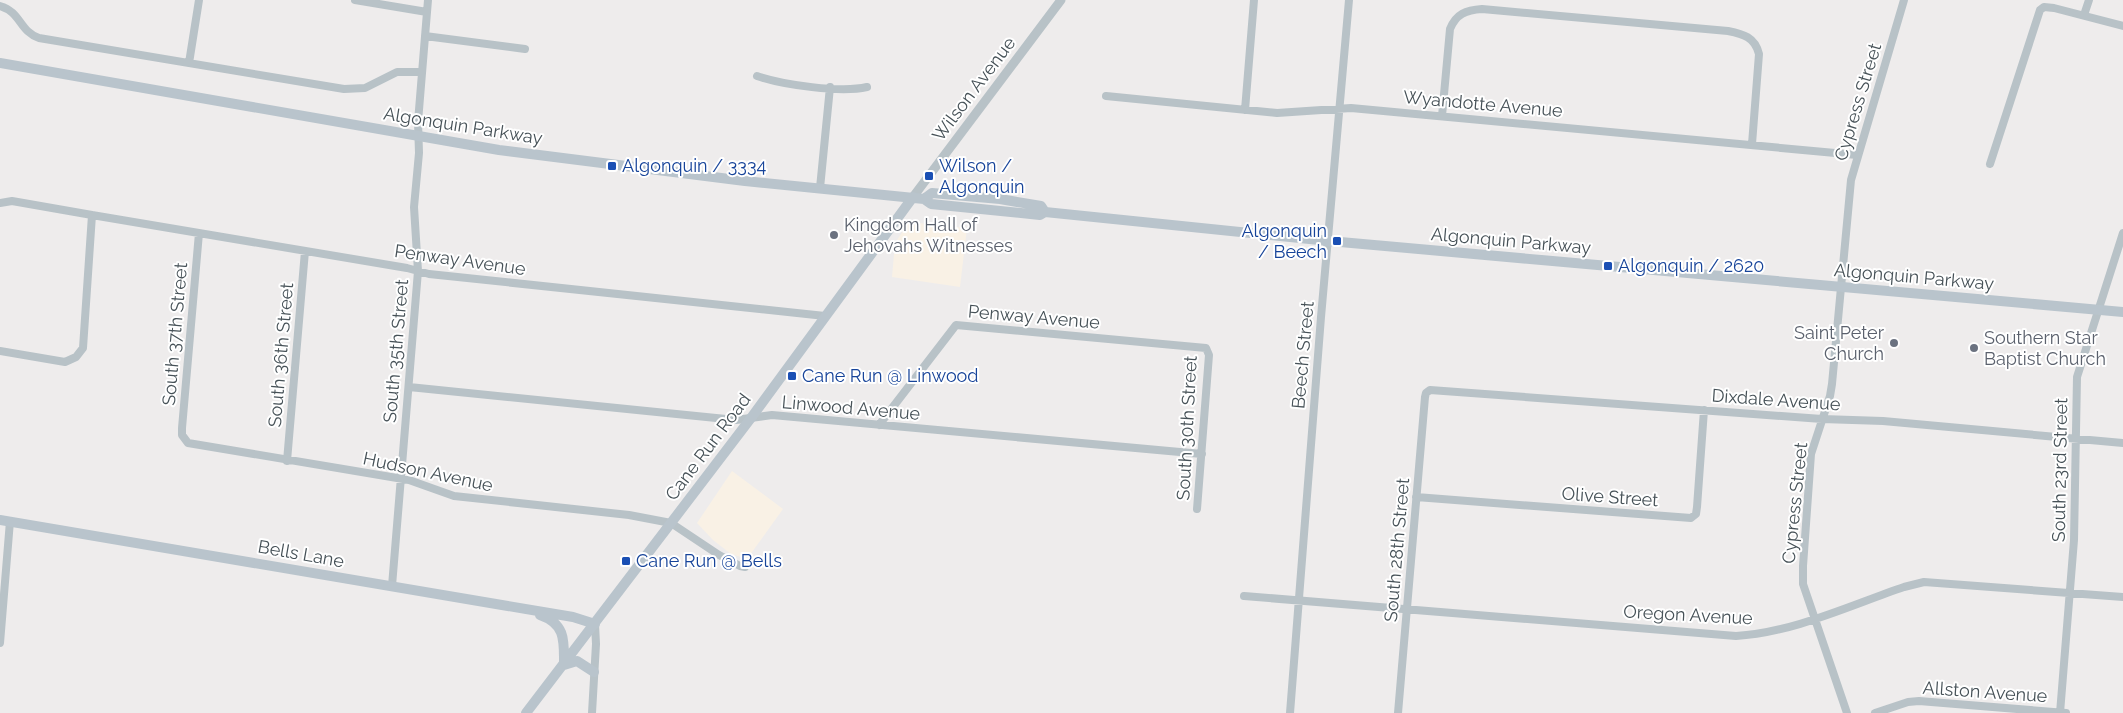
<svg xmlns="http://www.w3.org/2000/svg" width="2123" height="713" font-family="Raleway,sans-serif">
<rect width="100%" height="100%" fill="#eeecec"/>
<path fill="#f9f1e5" d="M909,222L967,228L960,287L892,277L895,243Z
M732,471L783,509L747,559L731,554L713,540L697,523Z"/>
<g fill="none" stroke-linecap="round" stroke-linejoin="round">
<path stroke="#b8c2c7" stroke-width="8" d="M355,0L427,12
M0,6C21,12 19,31 39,38L344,89L365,88L397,72H422
M2084,15L2089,0
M425,36L525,49
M189,63L199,0
M757,76C783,85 841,93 867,87
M1106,96L1277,113L1351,108L1857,155
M1245,110L1254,0
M1442,116L1450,29C1456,14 1466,10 1482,9L1728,31C1743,34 1755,37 1759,54L1752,144
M1990,164L2040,10L2044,7L2054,8L2123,26
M820,188L830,87
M0,203L12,201L92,215L83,348L76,357L65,362L0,351
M92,215L407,268L429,274L825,316
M199,233L182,428V435L188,443L409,480L454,496L629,515L671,523L719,555L740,566L745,567
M409,387L736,420L772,415L1202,454
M879,425L956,325L1206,348L1209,355L1197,509
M287,461L305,251
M1416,497L1691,518L1696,514L1697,507L1704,410
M392,586L418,271L414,207L419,153L418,122L428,0
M1244,596L1736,636C1792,633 1851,605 1904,587L1924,582L2123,597
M0,643L10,521
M592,713L596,644L595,624
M1290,713L1321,317L1349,0
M1398,713L1425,397L1426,393L1430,390L1822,419L1883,421L2123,443
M1847,713L1803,584V566L1811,454L1830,396L1832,384L1851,180L1904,0
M1875,713L1908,702L1919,701L2066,713
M2060,713L2074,540L2077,377L2123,233"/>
<path stroke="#b8c2c7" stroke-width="9" d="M913,197L1061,0"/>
<path stroke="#b9c4cc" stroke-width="10" d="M0,63L499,150L745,181L924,199L931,204L1040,215L1045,212L1329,241L2123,312
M924,199L932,193L1000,199L1041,206L1045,212
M0,520L573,617L595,624
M540,615C566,624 564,641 564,665L577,661L594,672
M526,713L751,418L913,197"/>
</g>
<g fill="#1a4fb4" stroke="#fff" stroke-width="2">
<rect x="607" y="161" width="10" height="10" rx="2.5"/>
<rect x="924" y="171" width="10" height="10" rx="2.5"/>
<rect x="1332" y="236" width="10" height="10" rx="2.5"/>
<rect x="1603" y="261" width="10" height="10" rx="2.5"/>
<rect x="787" y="371" width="10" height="10" rx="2.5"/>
<rect x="621" y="556" width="10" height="10" rx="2.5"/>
</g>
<g fill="#6b7280" stroke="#fff" stroke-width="2">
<circle cx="834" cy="235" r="5"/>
<circle cx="1894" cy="343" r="5"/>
<circle cx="1974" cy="348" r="5"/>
</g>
<g text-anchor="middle" stroke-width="4" stroke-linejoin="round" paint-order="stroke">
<g font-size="18" fill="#465157" stroke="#fff">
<text transform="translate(974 89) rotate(-53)" y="6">Wilson Avenue</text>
<text transform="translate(1858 102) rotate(-73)" y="6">Cypress Street</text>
<text transform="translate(1483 104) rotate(5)" y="6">Wyandotte Avenue</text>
<text transform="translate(463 126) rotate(9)" y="6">Algonquin Parkway</text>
<text transform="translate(1511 241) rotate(5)" y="6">Algonquin Parkway</text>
<text transform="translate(460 260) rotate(8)" y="6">Penway Avenue</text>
<text transform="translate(1914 277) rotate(5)" y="6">Algonquin Parkway</text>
<text transform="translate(1034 317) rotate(5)" y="6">Penway Avenue</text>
<text transform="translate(175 334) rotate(-85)" y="6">South 37th Street</text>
<text transform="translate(396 351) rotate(-85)" y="6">South 35th Street</text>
<text transform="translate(281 355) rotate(-85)" y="6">South 36th Street</text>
<text transform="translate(1303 355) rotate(-85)" y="6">Beech Street</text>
<text transform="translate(1776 400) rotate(4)" y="6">Dixdale Avenue</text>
<text transform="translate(851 408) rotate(5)" y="6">Linwood Avenue</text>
<text transform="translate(1187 428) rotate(-87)" y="6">South 30th Street</text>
<text transform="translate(708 447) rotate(-53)" y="6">Cane Run Road</text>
<text transform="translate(2060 470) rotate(-89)" y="6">South 23rd Street</text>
<text transform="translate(428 472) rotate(12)" y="6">Hudson Avenue</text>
<text transform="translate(1610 497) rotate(4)" y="6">Olive Street</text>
<text transform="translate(1795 503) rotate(-84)" y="6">Cypress Street</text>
<text transform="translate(1397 550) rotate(-85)" y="6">South 28th Street</text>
<text transform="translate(301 554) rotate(10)" y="6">Bells Lane</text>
<text transform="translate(1688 615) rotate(3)" y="6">Oregon Avenue</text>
<text transform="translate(1985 692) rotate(4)" y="6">Allston Avenue</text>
</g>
<g font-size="18" fill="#164399" stroke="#fff" text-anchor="start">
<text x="622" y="172">Algonquin / 3334</text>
<text x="939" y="172">Wilson /<tspan x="939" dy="21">Algonquin</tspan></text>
<text x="1327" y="237" text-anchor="end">Algonquin<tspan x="1327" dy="21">/ Beech</tspan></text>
<text x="1618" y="272">Algonquin / 2620</text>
<text x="802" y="382">Cane Run @ Linwood</text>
<text x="636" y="567">Cane Run @ Bells</text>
</g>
<g font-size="18" fill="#5b616d" stroke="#fff" text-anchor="start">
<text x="844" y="231">Kingdom Hall of<tspan x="844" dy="21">Jehovahs Witnesses</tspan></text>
<text x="1884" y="339" text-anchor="end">Saint Peter<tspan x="1884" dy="21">Church</tspan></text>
<text x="1984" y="344">Southern Star<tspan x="1984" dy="21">Baptist Church</tspan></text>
</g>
</g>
</svg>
